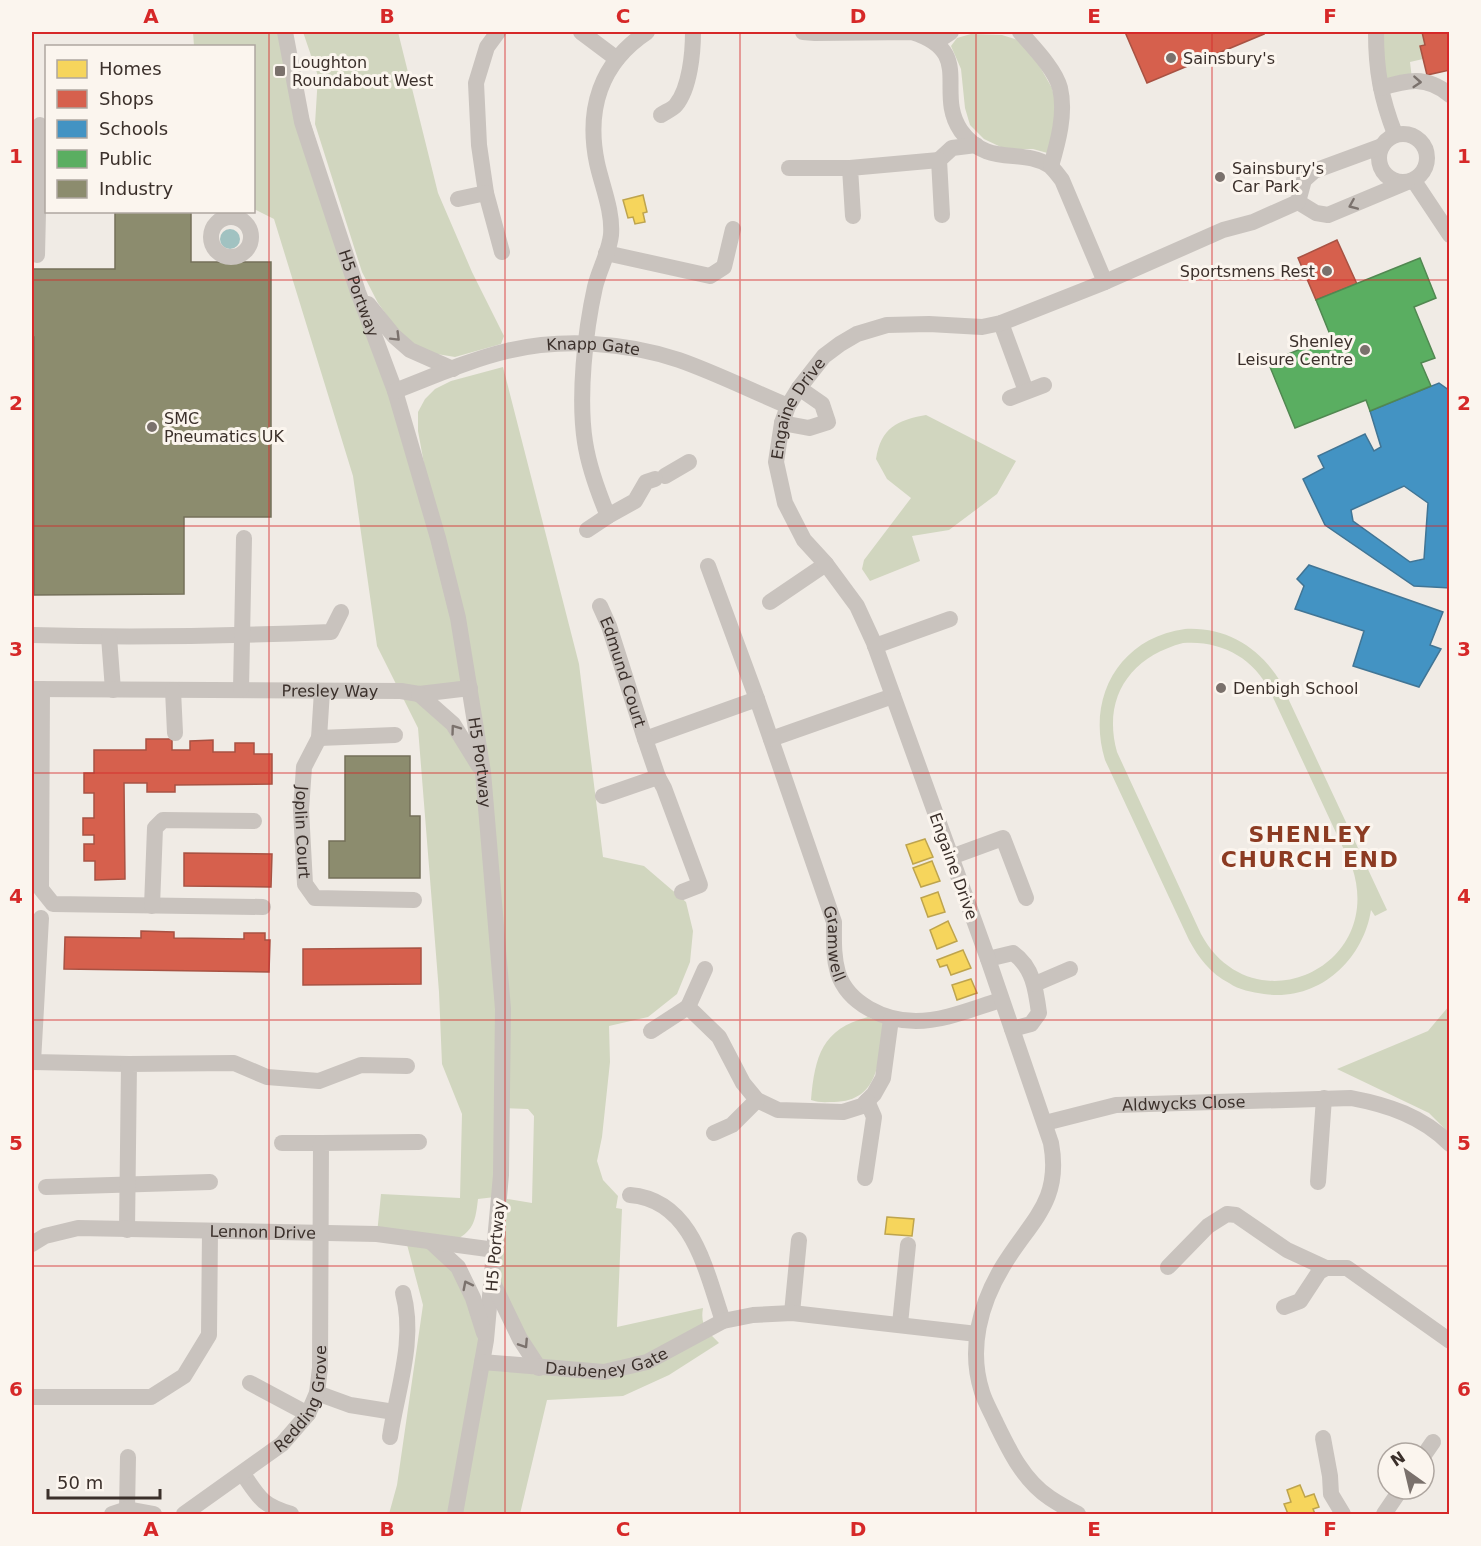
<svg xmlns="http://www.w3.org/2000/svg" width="1481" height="1546" font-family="'DejaVu Sans',sans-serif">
<rect width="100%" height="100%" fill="#f0ebe5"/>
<path fill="#d1d6bf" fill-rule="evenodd" d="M193,32H285L288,50L436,529L418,431V412L425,399L435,389L451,381L503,367L579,664L603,857L644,866L686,902L693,931L690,962L677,994L648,1017L609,1026L610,1062L602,1137L597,1161L603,1180L618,1196L616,1208L622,1209L617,1327L703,1308C700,1326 707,1331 719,1343L669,1375L623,1396L547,1400L520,1514H389L397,1485L423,1305L405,1237L377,1234L381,1194L460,1198L462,1114L442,1064L439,992L418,728L377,646L353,476L274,219L254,209V46H194ZM470,688L482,770L420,694ZM503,1108L528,1109L534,1116L532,1203L495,1197ZM495,1197L493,1282L538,1367L482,1362L473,1298L447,1244C472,1233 475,1226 478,1199Z
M303,32H398L438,193L472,272L504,336L501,344L455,357L431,353L415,347L396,328L378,303L362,272L315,124L318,76Z
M1376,32H1422L1425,45L1423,59L1410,62L1412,79L1381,88Z
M971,34L1002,35L1018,40L1028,46L1052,88L1056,104L1051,154L1033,149H1005L984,139L970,125L965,108L961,69L951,46L957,38Z
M926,415L1016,461L997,494L949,530L912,536L920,561L870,581L862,569L864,560L911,498L887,479L876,459C881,428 897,420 926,415Z
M1185,629C1226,627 1259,647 1280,681L1387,910L1375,916L1371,910C1363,961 1318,1002 1264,994C1252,992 1239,990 1229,983C1211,974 1198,957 1189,940L1105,760C1086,698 1119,638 1185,629ZM1183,643C1220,640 1253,657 1270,691L1352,867C1386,968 1252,1028 1201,934L1117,752C1102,698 1130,657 1183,643Z
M1449,1006V1133L1429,1113L1337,1069L1428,1031Z
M868,1017L883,1023C879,1058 881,1101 834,1102C826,1102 819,1103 811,1100C815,1056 822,1029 868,1017Z"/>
<path fill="#a1c2c1" d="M220 239a10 10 0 1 1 20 0a10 10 0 1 1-20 0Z"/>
<path fill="#f6d55c" stroke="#bea44d" stroke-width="1.5" d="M643,195L647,212L643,213L645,222L635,224L633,217L628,218L623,200Z
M925,839L933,857L913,864L906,845Z
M932,861L940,881L921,887L913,868Z
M938,892L945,912L928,917L921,898Z
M948,921L957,941L937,949L930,930Z
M963,950L971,968L951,975L947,965L940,967L937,960Z
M971,979L977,993L957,1000L952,985Z
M887,1217L914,1219L912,1236L885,1234Z
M1300,1485L1305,1497L1314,1494L1319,1507L1313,1509L1315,1514H1288L1284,1504L1291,1502L1287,1490Z"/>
<path fill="#d6604d" stroke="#a85243" stroke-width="1.5" d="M1125,32H1263L1264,34L1147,83Z
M1422,32H1450V70L1427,75L1420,46L1425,45Z
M1337,240L1357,284L1316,300L1298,258Z
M146,739H172V750H190V741L213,740V752H235V743H254V754H272V784L175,785V792H147V783H124L125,879L95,880V861H84V844H94V835H83V818H94V793H84V773H94V750H146Z
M184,853L272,854L271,887L184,886Z
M141,931L174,932V938L244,939V933H265V940H270L269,972L64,969L65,937L141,938Z
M421,948V984L303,985V949Z"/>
<path fill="#4393c3" stroke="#417595" stroke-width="1.5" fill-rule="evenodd" d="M1439,383L1450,391V588L1414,586L1325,525L1303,479L1324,468L1318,456L1365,434L1374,451L1381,447L1370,411ZM1404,486L1428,503L1424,559L1410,562L1353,521L1351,510Z
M1309,565L1443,612L1430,645L1441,649L1419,687L1353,666L1364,631L1295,609L1304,586L1297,579Z"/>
<path fill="#5aae61" stroke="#518851" stroke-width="1.5" d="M1420,258L1436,298L1414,307L1435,358L1421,363L1431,386L1370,411L1366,400L1295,428L1268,362L1331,337L1316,300Z"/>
<path fill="#8c8c6e" stroke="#74705a" stroke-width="1.5" d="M115,212H191V262H271V517H184V594L34,595V337H32V269H115Z
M345,756H410V816H420V878H329V841H345Z"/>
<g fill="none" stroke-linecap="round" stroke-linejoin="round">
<g stroke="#c9c3be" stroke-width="16">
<path id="s1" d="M285,32L302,122L358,292L395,391L438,538L458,618L483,772L503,1009L501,1175L486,1340L455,1514"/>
<path d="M498,32L487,47L476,83L479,145L486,193L502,252"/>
<path d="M581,32L617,59"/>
<path d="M803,32L815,33L912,32C976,52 934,92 961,131C988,168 1022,147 1050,166C1054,169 1058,175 1062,180L1105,282"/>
<path d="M1020,32C1033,47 1055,69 1060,88C1066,113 1058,142 1051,166"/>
<path d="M1376,32C1376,71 1381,98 1395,134"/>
<path d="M936,42L951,32"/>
<path d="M1381,88C1407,80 1426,75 1450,95"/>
<path d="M661,115C665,112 673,109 676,105C690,88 693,52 693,32"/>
<circle cx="1403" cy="158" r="24"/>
<path d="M789,168H850"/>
<path d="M1414,181L1450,235"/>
<path d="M458,199L486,193"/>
<path d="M1298,202L1316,213L1328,215L1407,182"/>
<path d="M1298,202L1304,180L1314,171L1382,146"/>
<path d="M942,215L939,160L952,148L976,145"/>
<path d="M853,216L850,168L939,160"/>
<circle cx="231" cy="237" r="20"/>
<path d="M606,253L710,276L724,267L733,229"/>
<path d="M37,255L40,125"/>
<path d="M368,304L394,336L410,350L453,369"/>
<path d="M1001,323L1026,391"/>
<path id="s2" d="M395,391C432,377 469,360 507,351C562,338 625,342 679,360C716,373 752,391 788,406"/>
<path d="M1010,398L1044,385"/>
<path d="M782,423L809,428L828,422L822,404L799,388"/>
<path d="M665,476L689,462"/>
<path d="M608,516L635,501L646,482L655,479"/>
<path d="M587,530L608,516C598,492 589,468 585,442C578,397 585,332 595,287C599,270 609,253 611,235C613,211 602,186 597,163C586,110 600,63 647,32"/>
<path id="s3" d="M708,566L757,699L834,922C834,939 833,956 838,973C848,1004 885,1021 916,1021C944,1021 974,1008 1001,1000"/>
<path d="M770,602L826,564"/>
<path id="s4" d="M600,606L609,626L645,739L757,699"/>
<path d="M32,635C131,638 231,636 331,632L341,612"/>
<path d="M109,637L113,690"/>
<path d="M875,646L950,619"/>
<path id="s5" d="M32,689L401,691L419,694L470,688"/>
<path d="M42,689L41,889L53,904L263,907"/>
<path d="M241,689L244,538"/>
<path d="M173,690L175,733"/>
<path d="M322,691L319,738L395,735"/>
<path d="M419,694L453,724L479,766"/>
<path id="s6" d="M319,738L304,767L301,810L305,884L315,898L414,900"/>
<path d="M771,739L893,696"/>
<path d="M658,777L664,788L700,885L682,892"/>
<path d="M603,796L658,777L645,739"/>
<path d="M951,857L1003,838L1026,898"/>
<path d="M152,906L155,828L163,820L254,821"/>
<path d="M41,918L33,1062L129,1064"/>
<path d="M988,959L1013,953C1033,967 1036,990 1039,1013L1031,1024L1012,1029"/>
<path d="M705,969L688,1007L719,1037L743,1083L757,1100L778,1110L843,1112L862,1106L874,1094L883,1078L891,1019"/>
<path d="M1035,984L1070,969"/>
<path d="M651,1031L688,1007"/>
<path id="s7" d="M1045,1123L1116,1105L1351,1098C1388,1105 1422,1116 1450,1144"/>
<path d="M714,1133L732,1125L757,1100"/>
<path d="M282,1143H321"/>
<path d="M865,1178L874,1117L867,1101"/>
<path d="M1318,1182L1324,1098"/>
<path d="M46,1187L210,1182"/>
<path d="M630,1195C693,1200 706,1272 723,1321"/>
<path d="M127,1230L129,1064L234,1063L267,1077L319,1081L361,1065L407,1066"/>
<path d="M431,1242L458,1267L473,1298L484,1333"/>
<path id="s8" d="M32,1244L45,1236L78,1228L377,1234L495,1250"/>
<path d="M1168,1267L1208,1226L1227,1214L1236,1215L1287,1250L1326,1268"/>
<path d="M493,1283L520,1339L539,1368"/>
<path d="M1284,1307L1300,1301L1319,1272L1326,1268H1347L1450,1341"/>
<path d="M792,1313L799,1240"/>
<path d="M900,1324L908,1245"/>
<path id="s9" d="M482,1362L604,1372L647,1362L723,1321L753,1315L792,1313L977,1334"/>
<path d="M250,1383L308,1414"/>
<path d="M317,1393L350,1405L394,1412"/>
<path d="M32,1397H151L184,1376L209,1335L210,1231"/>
<path d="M390,1437C397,1390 416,1340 403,1293"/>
<path d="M1323,1438L1330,1476L1331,1494L1343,1514"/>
<path d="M1424,1455L1433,1442"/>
<path d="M243,1474C260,1499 262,1505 291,1514"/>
<path d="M127,1509L128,1457"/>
<path d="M112,1514L127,1509L154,1514"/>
<path id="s10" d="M184,1514L282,1444L308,1414L317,1393L320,1368L321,1143L419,1142"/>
<path id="s11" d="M1078,1514C1068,1509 1059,1504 1050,1498C1023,1480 1009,1450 995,1421C991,1412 985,1402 982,1392C968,1349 980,1304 1003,1266C1030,1221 1062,1202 1051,1143L988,959L874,643L857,606L826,564L804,540L785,503L776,462L782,423L788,406L799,388L824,356L840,344L857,334L887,325L929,324L982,327L1001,323L1105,282L1223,230L1253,222L1298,202"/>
<path d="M1384,1514L1401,1489"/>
</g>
</g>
<defs><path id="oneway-chevron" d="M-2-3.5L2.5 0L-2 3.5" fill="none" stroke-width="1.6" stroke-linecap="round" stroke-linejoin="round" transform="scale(1.5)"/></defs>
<g stroke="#7b726d">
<use href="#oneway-chevron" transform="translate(1417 82) rotate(4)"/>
<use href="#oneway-chevron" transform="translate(1353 205) rotate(157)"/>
<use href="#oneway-chevron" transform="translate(396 337) rotate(45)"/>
<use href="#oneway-chevron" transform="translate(455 729) rotate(-126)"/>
<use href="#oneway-chevron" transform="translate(467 1285) rotate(-117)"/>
<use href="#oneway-chevron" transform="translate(524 1344) rotate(57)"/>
</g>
<path fill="none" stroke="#d62828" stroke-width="1.5" stroke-opacity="0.55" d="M269,32V1514M505,32V1514M740,32V1514M976,32V1514M1212,32V1514M32,280H1450M32,526H1450M32,773H1450M32,1020H1450M32,1266H1450"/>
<g fill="#7a716c" stroke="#fbf5ee" stroke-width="2">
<circle cx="1171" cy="58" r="6"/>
<rect x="274" y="65" width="12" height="12" rx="3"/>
<circle cx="1220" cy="177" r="6"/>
<circle cx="1327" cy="271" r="6"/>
<circle cx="1365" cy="350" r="6"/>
<circle cx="152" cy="427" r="6"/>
<circle cx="1221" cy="688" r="6"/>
</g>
<g text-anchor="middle" stroke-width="6" stroke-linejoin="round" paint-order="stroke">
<g font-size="16" fill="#3b302b" stroke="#fbf5ee" text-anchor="start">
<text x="1183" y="64">Sainsbury's</text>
<text x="292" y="68">Loughton<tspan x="292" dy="18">Roundabout West</tspan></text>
<text x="1232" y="174">Sainsbury's<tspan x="1232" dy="18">Car Park</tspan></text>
<text x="1315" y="277" text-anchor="end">Sportsmens Rest</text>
<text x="1353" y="347" text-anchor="end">Shenley<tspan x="1353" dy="18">Leisure Centre</tspan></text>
<text x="164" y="424">SMC<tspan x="164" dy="18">Pneumatics UK</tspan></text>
<text x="1233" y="694">Denbigh School</text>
</g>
<g font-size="16" fill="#3b302b" stroke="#fbf5ee">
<text dy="6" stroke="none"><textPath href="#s1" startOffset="272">H5 Portway</textPath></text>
<text dy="6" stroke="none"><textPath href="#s2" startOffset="206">Knapp Gate</textPath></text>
<text dy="6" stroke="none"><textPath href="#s11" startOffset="1227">Engaine Drive</textPath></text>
<text dy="6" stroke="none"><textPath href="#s4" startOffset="70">Edmund Court</textPath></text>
<text dy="6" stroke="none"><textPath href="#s5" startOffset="298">Presley Way</textPath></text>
<text dy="6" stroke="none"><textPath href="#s1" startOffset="758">H5 Portway</textPath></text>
<text dy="6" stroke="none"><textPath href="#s6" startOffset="98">Joplin Court</textPath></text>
<text transform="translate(954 866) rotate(70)" y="6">Engaine Drive</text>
<text dy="6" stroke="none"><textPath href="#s3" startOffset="399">Gramwell</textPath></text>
<text dy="6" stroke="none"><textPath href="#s7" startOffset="141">Aldwycks Close</textPath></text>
<text dy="6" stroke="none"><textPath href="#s8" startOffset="234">Lennon Drive</textPath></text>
<text transform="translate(495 1246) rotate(-85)" y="6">H5 Portway</text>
<text dy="6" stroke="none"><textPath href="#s9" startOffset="126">Daubeney Gate</textPath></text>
<text dy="6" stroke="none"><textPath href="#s10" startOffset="172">Redding Grove</textPath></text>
</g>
<g font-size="22" font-weight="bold" letter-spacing="1.5" fill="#8c3b22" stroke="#fbf5ee">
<text x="1310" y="842">SHENLEY<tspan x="1310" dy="25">CHURCH END</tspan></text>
</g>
</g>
<rect width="1481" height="1546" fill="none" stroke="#fbf5ee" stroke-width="66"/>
<rect x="45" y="45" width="210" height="168" fill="#fbf5ee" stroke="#aea6a0" stroke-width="1.5"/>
<rect x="57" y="60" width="30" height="18" fill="#f6d55c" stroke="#aea6a0" stroke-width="1.5"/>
<text x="99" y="75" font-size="18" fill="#3b302b">Homes</text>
<rect x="57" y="90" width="30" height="18" fill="#d6604d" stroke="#aea6a0" stroke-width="1.5"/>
<text x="99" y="105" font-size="18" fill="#3b302b">Shops</text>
<rect x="57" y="120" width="30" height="18" fill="#4393c3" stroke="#aea6a0" stroke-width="1.5"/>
<text x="99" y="135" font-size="18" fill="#3b302b">Schools</text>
<rect x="57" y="150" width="30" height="18" fill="#5aae61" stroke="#aea6a0" stroke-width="1.5"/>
<text x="99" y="165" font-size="18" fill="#3b302b">Public</text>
<rect x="57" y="180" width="30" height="18" fill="#8c8c6e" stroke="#aea6a0" stroke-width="1.5"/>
<text x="99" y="195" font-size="18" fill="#3b302b">Industry</text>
<g transform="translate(1406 1471) rotate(326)"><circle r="28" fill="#fbf5ee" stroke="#aea6a0" stroke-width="1.5"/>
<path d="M0-4.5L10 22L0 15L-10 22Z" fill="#7a716c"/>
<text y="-9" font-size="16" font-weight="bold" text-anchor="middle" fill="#3b302b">N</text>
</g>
<path d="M48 1489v9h112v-9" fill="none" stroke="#3b302b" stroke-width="3"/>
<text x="57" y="1489" font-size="18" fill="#3b302b" stroke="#fbf5ee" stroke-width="4.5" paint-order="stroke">50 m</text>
<rect x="33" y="33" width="1415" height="1480" fill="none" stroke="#d62828" stroke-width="2"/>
<g font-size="20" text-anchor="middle" font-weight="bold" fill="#d62828">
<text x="151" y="23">A</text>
<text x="387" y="23">B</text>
<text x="623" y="23">C</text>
<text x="858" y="23">D</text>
<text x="1094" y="23">E</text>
<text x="1330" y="23">F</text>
<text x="16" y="163">1</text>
<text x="1464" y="163">1</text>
<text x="16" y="410">2</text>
<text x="1464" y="410">2</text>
<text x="16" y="656">3</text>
<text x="1464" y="656">3</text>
<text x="16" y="903">4</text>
<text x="1464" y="903">4</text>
<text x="16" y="1150">5</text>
<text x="1464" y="1150">5</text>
<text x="16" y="1396">6</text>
<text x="1464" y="1396">6</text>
<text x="151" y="1536">A</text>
<text x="387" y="1536">B</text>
<text x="623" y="1536">C</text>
<text x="858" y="1536">D</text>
<text x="1094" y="1536">E</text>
<text x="1330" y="1536">F</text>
</g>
</svg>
